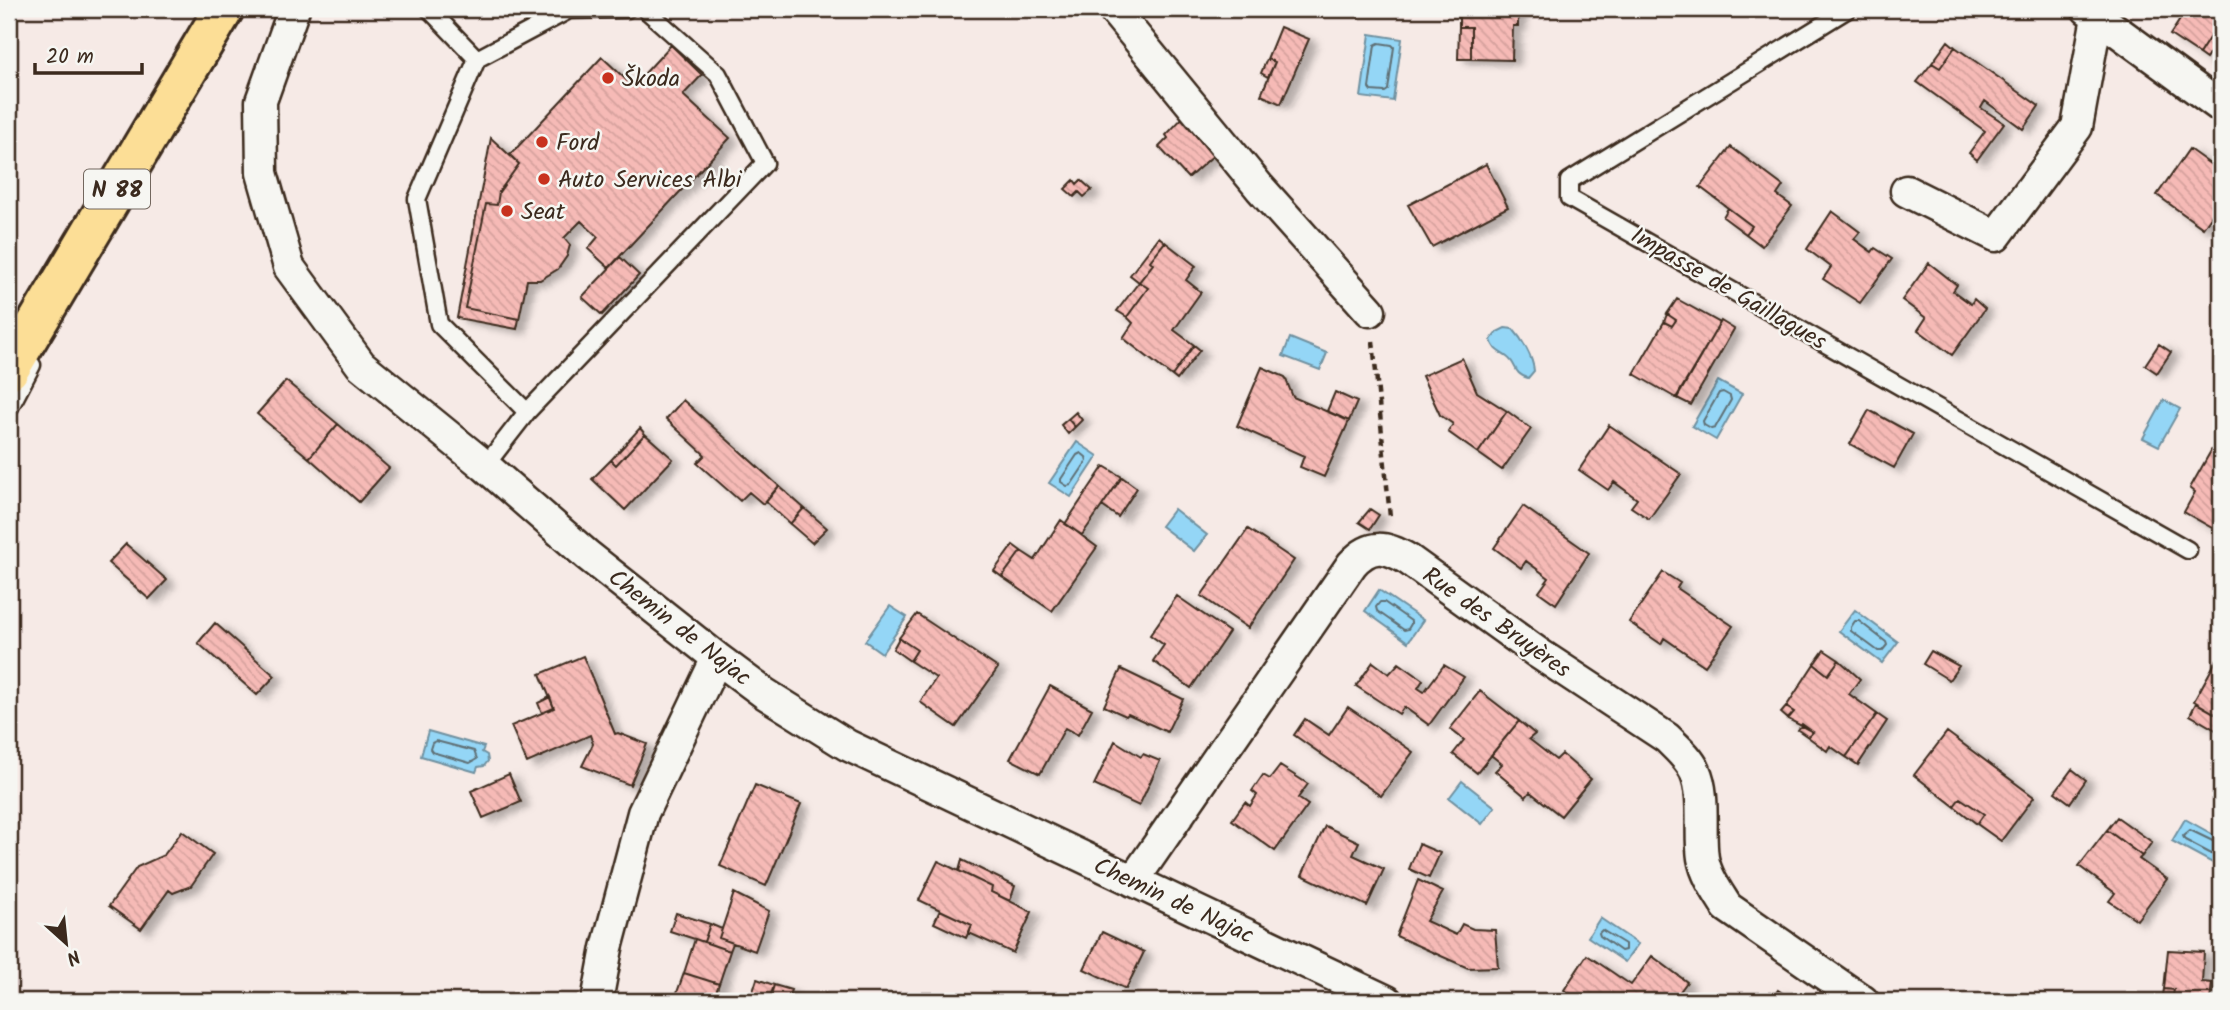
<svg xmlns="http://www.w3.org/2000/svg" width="2230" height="1010" font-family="Kalam,sans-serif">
<defs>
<pattern id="building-back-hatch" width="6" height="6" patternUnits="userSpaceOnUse" patternTransform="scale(1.75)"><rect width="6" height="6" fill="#f6bab6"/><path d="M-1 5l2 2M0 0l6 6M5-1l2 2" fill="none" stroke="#d4a09c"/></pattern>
<filter id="shadow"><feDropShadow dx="8" dy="4.5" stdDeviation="3.5" flood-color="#0004"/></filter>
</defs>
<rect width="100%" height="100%" fill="#f6eae6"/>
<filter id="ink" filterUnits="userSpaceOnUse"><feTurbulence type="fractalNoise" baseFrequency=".0143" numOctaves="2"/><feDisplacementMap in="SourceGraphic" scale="14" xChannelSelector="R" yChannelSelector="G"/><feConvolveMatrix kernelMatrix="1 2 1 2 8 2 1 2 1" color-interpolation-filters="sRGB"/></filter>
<g filter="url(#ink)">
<path fill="#94d6f6" stroke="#7091a0" stroke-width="2" d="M1370,34L1402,39L1393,101L1361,97Z
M1505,328L1513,329C1522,339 1533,357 1534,371L1528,378C1512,373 1518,365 1507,357C1499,351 1494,351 1491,340L1497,332Z
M1290,338L1327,353L1320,370L1283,356Z
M1718,381L1742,394L1716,440L1692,426Z
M2164,400L2180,409L2159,446L2143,438Z
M1077,442L1098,456L1071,497L1049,483Z
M1174,509L1207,535L1194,551L1161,526Z
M1379,590L1423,620L1408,642L1365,611Z
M890,606L907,617L882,653L865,641Z
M1855,610L1898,642L1882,663L1839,631Z
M428,731L484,747L482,752L487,755L488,761L484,766L478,767L476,772L421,756Z
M1462,781L1495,807L1482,824L1449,798Z
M2185,819L2221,839V861L2218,866L2172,841Z
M1600,918L1638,944L1625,962L1588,937Z"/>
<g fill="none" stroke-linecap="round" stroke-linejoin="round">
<path stroke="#5f6f74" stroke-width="2" d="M1379,43L1392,45L1394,47L1388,90L1385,92L1371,91L1369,88L1375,45Z
M1723,392L1730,396L1731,400L1715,428L1711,429L1704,425L1703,421L1719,393Z
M1081,453L1086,457L1087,461L1071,485L1067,486L1061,482V479L1077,455Z
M1380,602H1384L1411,621V624L1408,629L1404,630L1377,611L1376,607Z
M1855,621H1859L1886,642L1887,645L1882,651H1878L1851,631V627Z
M436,741L474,751L477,759L470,763L432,752L430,749L432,743Z
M2221,845L2190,830L2183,836L2185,840L2221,859
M1602,930L1625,944V950L1621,951L1600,936L1599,933Z"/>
</g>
<path fill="url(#building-back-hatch)" stroke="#3b2a1e" stroke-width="2" filter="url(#shadow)" d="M1459,9H1518V26H1513L1512,60L1471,59V27H1459Z
M2187,9H2212L2221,15V19L2199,54L2170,35Z
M2221,19V36L2206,59L2199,54Z
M1280,27L1309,39L1281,104L1261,95L1275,62L1267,59Z
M1459,27H1471V59H1458Z
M1948,41L1955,47L1940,68L1932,63Z
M671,45L702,75L683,95L730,138L609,268L588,249L598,237L581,221L564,238L570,245L567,256L558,269L540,280H527L519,319L465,308L486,204L497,205L499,192L519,164L510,155L602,57L633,86Z
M1955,47L2039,106L2023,129L1985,101L1981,108L2004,123L1977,160L1969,153L1985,131L1917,82L1932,63L1940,68Z
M1267,59L1275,62L1268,77L1261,73Z
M1187,113L1215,154L1188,178L1159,147L1168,138L1166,135Z
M491,138L519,164L499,192L497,205L486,204L465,308L519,319L517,329L457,318Z
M1731,147L1783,186L1777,195L1792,206L1762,246L1746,234L1752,226L1700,187Z
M2189,149L2221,172V202L2203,228L2157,195Z
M1486,164L1508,207L1432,247L1408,205Z
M1074,180L1077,184L1081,180L1092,190L1084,197L1079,192L1074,197L1065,189Z
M1728,208L1752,226L1746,234L1723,217Z
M1832,211L1860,232L1854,239L1872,252L1875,248L1892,259L1860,303L1823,279L1831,267L1807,249Z
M1159,237L1165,242L1150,261L1153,264L1139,282L1130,275Z
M1165,242L1196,266L1186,280L1201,292L1174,330L1194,345L1172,376L1123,338L1133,323L1127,317L1148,288L1139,282L1153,264L1150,261Z
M620,257L639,275L602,315L582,297Z
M1929,263L1957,285L1953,291L1971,304L1974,299L1985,309L1952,355L1918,330L1926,318L1902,300Z
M1139,282L1148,288L1127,317L1117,311Z
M1677,299L1720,323L1676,398L1634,374L1664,322L1672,326L1676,320L1667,314Z
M1667,314L1676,320L1672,326L1664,322Z
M1721,321L1734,329L1691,405L1677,398Z
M2159,344L2171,352L2157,373L2145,365Z
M1194,345L1200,350L1177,380L1172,376Z
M1462,358L1477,392L1507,411L1478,453L1448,432L1453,424L1440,415L1422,376Z
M1262,367L1285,377L1293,397L1349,421L1324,477L1300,467L1304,456L1237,426Z
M286,381L338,424L309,458L257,414Z
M1335,392L1357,402L1349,421L1327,411Z
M683,400L779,486L763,504L749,492L740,501L697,463L705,455L666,419Z
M1869,410L1913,434L1894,468L1850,444Z
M1507,411L1531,429L1502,470L1478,453Z
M1076,412L1082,420L1075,427L1068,419Z
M1068,419L1075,427L1068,434L1061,425Z
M338,424L389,468L359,502L309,458Z
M1609,425L1681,474L1649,519L1631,507L1637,499L1614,482L1608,490L1579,470Z
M640,428L645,434L616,465L611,460Z
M2221,433V533L2184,512L2195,492L2190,488Z
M645,434L673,459L625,510L592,479L611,460L616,465Z
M1104,466L1122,477L1082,535L1065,524Z
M1122,477L1137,488L1118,517L1102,506Z
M779,486L804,508L790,524L766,502Z
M1523,506L1589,553L1556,604L1539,592L1549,578L1526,561L1521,568L1494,548Z
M804,508L827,528L812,543L790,524Z
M1370,509L1379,515L1370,529L1359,522Z
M1061,520L1097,547L1052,611L1002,577L1021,551L1035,560Z
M1248,529L1294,560L1248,628L1201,596Z
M126,544L167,580L149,599L108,563Z
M1013,545L1021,551L1002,577L994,571Z
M1663,572L1680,583L1677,588L1733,626L1705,666L1664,638L1661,644L1629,622Z
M1177,596L1229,632L1191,688L1153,661L1164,645L1150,635Z
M917,614L998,668L956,727L920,702L936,678L910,661L917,650L899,638Z
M215,623L275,676L257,695L198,643Z
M899,638L917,650L910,661L893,649Z
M1824,650L1839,660L1828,675L1814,664Z
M1931,651L1959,666L1949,680L1923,664Z
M2221,652V717L2194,701Z
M583,656L615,734L618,733L647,744L630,785L582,766L593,744L590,735L527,763L511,726L554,708L540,674Z
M1839,660L1860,679L1849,694L1877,714L1846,757L1830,746L1827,751L1808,737L1813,732L1788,719L1794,712L1786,707L1814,664L1828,675Z
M1373,662L1389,674L1399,663L1423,680L1418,688L1424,692L1444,665L1464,677L1429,725L1404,707L1399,714L1356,686Z
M1121,669L1183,699L1167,732L1128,714L1126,716L1104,706Z
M1050,686L1092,709L1078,735L1065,728L1040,774L1010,759Z
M1480,691L1519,721L1477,773L1453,754L1464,740L1450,729Z
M550,697L554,708L542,713L538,703Z
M2196,703L2221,717V733L2190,715Z
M1348,707L1413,752L1381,796L1294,735L1305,719L1329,735Z
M1786,707L1794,712L1788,719L1781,713Z
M1877,714L1887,721L1858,765L1846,757Z
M1519,721L1535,734L1529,739L1556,760L1562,754L1591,779L1561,816L1530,792L1526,797L1495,771L1502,764L1491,755Z
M1802,724L1813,732L1808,737L1798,730Z
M1947,732L2034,797L2001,841L1977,824L1984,814L1960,798L1954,806L1914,775Z
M1115,741L1141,757L1143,754L1160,761L1139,806L1094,785Z
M1280,766L1308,784L1298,798L1308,805L1275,851L1232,820L1245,802L1250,806L1257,795L1252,791L1263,775L1270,779Z
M2072,769L2086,780L2070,803L2055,792Z
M509,774L521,802L483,818L471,791Z
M755,785L801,804L766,886L720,866Z
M1960,798L1984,814L1977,824L1954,806Z
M2117,817L2152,842L2142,856L2107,830Z
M1325,826L1359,842L1353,855L1384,869L1367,906L1302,875Z
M2107,830L2142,856L2139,859L2167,879L2137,920L2109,901L2115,893L2079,866Z
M182,831L213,854L191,886L173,893L169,890L141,929L109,906L137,867L164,855Z
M1419,844L1440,853L1429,878L1409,869Z
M962,860L1015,886L1010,901L991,892L992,887L959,871Z
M938,861L992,887L991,892L1032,912L1013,953L969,933L972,925L919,900Z
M1418,880L1443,892L1426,921L1456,935L1462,924L1473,929L1495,930L1498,967L1468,968L1396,936Z
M734,893L769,911L755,951L719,938Z
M940,910L972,925L966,938L934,923Z
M676,913L710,924L704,942L670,931Z
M710,924L722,929L719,938L733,943L730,951L704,942Z
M1102,932L1144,952L1126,989L1084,969Z
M695,939L730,951L719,984L684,973Z
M2168,950L2204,952L2202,982L2212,983L2210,1001H2172L2174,990L2164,989Z
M1587,955L1631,985L1652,956L1687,982L1673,1001H1579L1564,990Z
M684,973L719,984L713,1001H674Z
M757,979L774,985L769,1001H750Z
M774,985L791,990L787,1001H769Z
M2164,989L2174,990L2172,1001H2162Z
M1778,990L1795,1001H1771Z
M825,994L848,1001H822Z"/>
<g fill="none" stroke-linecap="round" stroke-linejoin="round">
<g stroke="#3b2a1e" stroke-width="21">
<path id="lane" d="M429,9L477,59L417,199L439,324L527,412L485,466
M1848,9L1569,181V198L2188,550
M477,59L569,10L627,9
M9,409L32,365
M527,412L765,163L718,74L645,9"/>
</g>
<g stroke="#3b2a1e" stroke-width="35">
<path id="street" d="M294,9L261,101L262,173L289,267L361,365L485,466L587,555L717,658L764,693L847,745L1387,1001
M1113,9L1260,188L1370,311
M2087,9L2221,107
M1906,191L1996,236L2077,127L2097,17
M1133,881L1352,564C1371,543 1386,546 1409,560L1538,653L1667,738C1677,748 1689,758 1695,771C1706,795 1699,832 1703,858C1706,876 1718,892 1727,907L1863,1001
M597,1001L607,948L643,813L717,658"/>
</g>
<g stroke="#3b2a1e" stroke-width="44">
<path id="primary" d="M9,370L224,9"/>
</g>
<path stroke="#3b2a1e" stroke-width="4.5" stroke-dasharray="7 5" stroke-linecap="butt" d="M1373,341L1390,517"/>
<use href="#lane" stroke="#f6f6f2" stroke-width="16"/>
<use href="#street" stroke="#f6f6f2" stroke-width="30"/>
<use href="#primary" stroke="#fcde96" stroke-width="38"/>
</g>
</g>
<g fill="#c8321e" stroke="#f6f6f2" stroke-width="2.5">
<circle cx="608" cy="78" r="7"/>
<circle cx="542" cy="142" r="7"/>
<circle cx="544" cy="179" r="7"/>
<circle cx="507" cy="211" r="7"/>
</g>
<g text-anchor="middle" stroke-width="5" stroke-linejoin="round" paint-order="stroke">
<rect fill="#f6f6f2" stroke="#73675e" stroke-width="2" x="84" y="169.5" width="66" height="39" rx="5"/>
<g font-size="23" font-weight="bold" fill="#3b2a1e">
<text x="117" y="197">N 88</text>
</g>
<g font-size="24" fill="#3b2a1e" stroke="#f6f6f2" text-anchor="start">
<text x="622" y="86">Škoda</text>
<text x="556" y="150">Ford</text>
<text x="558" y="187">Auto Services Albi</text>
<text x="521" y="219">Seat</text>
</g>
<g font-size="24" fill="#3b2a1e" stroke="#f6f6f2">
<text transform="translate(1729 288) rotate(30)" y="8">Impasse de Gaillagues</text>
<text transform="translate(1497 622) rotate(35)" y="8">Rue des Bruyères</text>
<text transform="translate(680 627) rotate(38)" y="8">Chemin de Najac</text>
<text transform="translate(1174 900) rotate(25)" y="8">Chemin de Najac</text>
</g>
</g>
<rect width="2230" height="1010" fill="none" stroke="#f6f6f2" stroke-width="35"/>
<rect x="18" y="18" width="2195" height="975" fill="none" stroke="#3b2a1e" stroke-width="2.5" filter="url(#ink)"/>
<g transform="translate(66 943) rotate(153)" stroke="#f6f6f2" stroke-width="5" paint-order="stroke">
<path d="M0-5L12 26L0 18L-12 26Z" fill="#3b2a1e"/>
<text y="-10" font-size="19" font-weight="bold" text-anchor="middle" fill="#3b2a1e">N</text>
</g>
<path d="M35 63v10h107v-10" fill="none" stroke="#3b2a1e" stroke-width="3.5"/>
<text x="46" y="63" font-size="21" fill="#3b2a1e" stroke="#f6f6f2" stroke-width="5" paint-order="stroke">20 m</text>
</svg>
